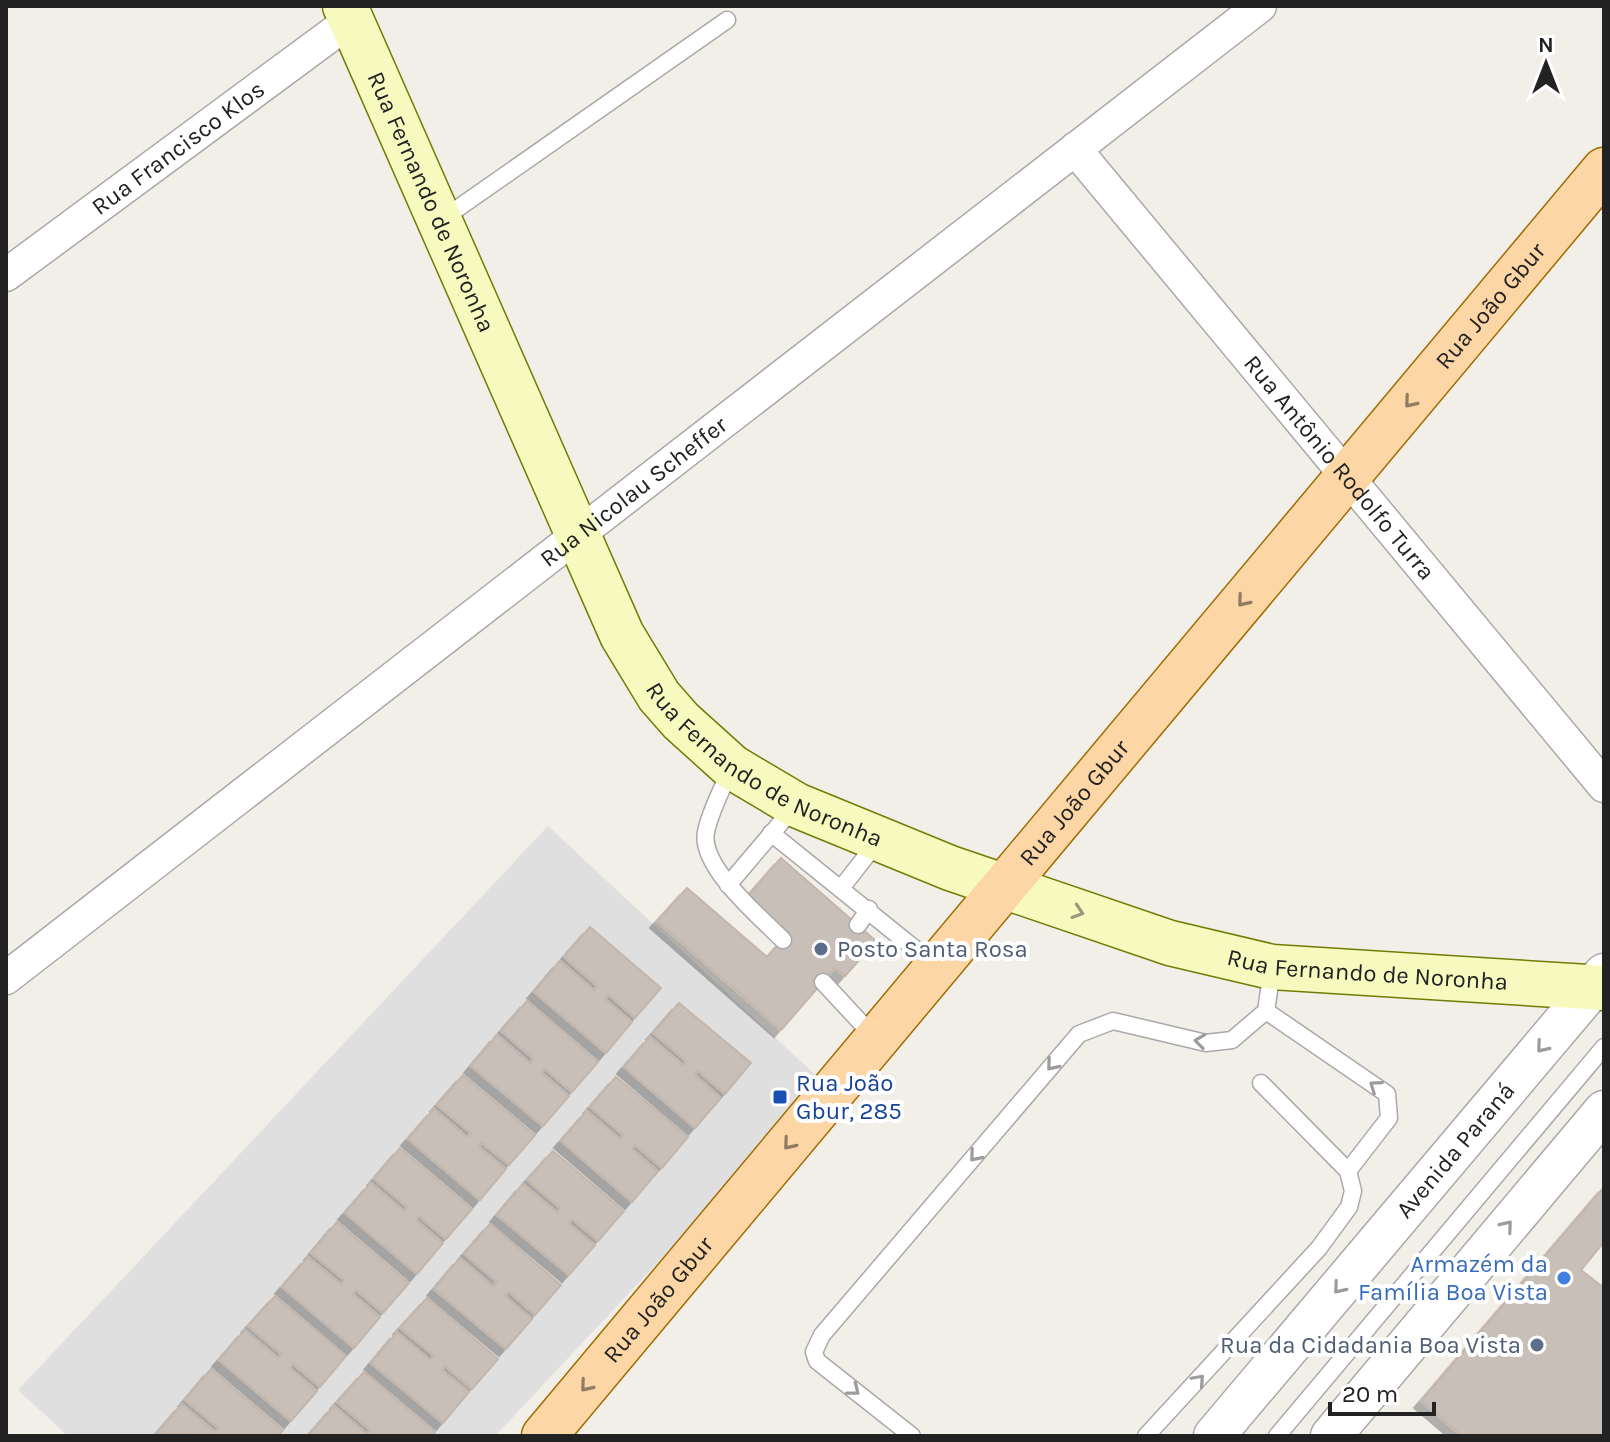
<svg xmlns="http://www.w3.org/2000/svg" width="1610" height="1442" font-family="Karla,sans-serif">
<defs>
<filter id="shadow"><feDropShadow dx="-7" dy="7" stdDeviation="0" flood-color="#0004"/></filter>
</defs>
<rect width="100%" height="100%" fill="#f2efe9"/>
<path fill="#e0dfdf" d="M548,826L825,1084L495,1436H68L18,1390Z"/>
<path fill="#c7bfb8" stroke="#c4b6ab" stroke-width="2" filter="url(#shadow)" d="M781,858L876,941L845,976L835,968L781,1030L657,921L687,888L767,957L789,933L747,897Z
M590,927L661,988L635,1018L609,995L605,999L632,1022L606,1053L534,992L560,961L594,990L597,986L564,957Z
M527,1001L598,1062L572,1092L545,1069L542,1073L569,1096L543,1126L471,1066L497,1035L530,1063L534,1059L501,1031Z
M679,1003L751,1063L725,1094L698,1071L695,1075L721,1098L695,1128L624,1067L650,1037L683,1065L686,1061L653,1033Z
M463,1075L535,1135L509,1165L482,1143L479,1147L506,1169L480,1200L408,1139L434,1109L467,1137L471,1133L437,1105Z
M616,1077L688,1137L662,1168L635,1145L632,1149L658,1171L632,1202L561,1141L587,1111L620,1139L623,1135L590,1107Z
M400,1148L472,1209L446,1239L419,1216L416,1220L443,1243L417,1274L345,1213L371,1183L404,1211L407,1207L374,1179Z
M553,1151L624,1211L598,1241L572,1219L568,1223L595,1245L569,1275L497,1215L523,1184L557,1212L560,1208L527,1180Z
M1604,1187V1242L1581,1270L1604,1288V1436H1462L1421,1401Z
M337,1222L409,1283L383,1313L356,1290L353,1294L380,1317L354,1348L282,1287L308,1257L341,1284L344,1280L311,1253Z
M490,1224L561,1285L535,1315L509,1292L505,1296L532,1319L506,1349L434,1289L460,1258L493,1286L497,1282L464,1254Z
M275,1296L346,1356L320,1387L293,1364L290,1368L317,1391L291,1421L219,1360L245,1330L278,1358L281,1354L248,1326Z
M427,1298L498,1359L472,1389L445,1366L442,1370L469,1392L443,1423L371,1363L397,1332L430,1360L434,1356L400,1328Z
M211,1369L283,1430L278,1436L156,1434L182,1404L215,1432L218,1428L185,1400Z
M364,1372L435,1432L432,1436H308L334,1406L367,1434L370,1430L337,1402Z"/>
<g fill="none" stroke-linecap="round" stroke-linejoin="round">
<g stroke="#a9a9a9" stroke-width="19">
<path id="service" d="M441,220L727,20
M731,768C723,788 710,811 706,832C699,866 760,917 783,940
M771,833L935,965
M728,885L795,806
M842,887L878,841
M858,925L869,909
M823,982L876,1039
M1266,1011L1387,1094L1389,1118L1348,1171
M912,1436L817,1361L814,1352L822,1335L1079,1034L1113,1021L1206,1043L1232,1040L1266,1011L1272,970
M1146,1436L1319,1248L1349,1207L1353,1191L1348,1171L1261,1083
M1277,1436L1604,1047"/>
</g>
<g stroke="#a9a9a9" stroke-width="35">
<g id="minor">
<path id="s1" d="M1075,149L1604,786"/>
<path id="s2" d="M6,275L351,20"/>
<path id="s3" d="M6,978L1260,6"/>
</g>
</g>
<g stroke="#a9a9a9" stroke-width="43">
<g id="tertiary">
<path id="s4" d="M1214,1436L1604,974"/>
<path d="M1331,1436L1604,1111"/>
</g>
</g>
<g stroke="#707d05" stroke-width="47">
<g id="secondary">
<path id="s5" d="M345,6L622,635L659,696L681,721L732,767L796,805L950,868L1170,943L1272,967L1604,988"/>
</g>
</g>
<g stroke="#a06b00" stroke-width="47">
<g id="primary">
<path id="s6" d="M544,1436L1604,170"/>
</g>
</g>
<use href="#service" stroke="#fff" stroke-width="16"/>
<use href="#minor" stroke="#fff" stroke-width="32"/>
<use href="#tertiary" stroke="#fff" stroke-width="40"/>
<use href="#secondary" stroke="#f7fabf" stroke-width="44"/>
<use href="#primary" stroke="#fcd6a4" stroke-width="44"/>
</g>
<defs><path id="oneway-chevron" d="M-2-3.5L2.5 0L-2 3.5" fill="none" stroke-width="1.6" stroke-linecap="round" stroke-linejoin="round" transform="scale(2)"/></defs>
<g stroke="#8f7c63">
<use href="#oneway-chevron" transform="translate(1410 402) rotate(130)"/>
<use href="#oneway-chevron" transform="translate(1243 601) rotate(130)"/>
<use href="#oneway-chevron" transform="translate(789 1144) rotate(130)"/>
<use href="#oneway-chevron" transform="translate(586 1386) rotate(130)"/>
</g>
<use stroke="#979978" href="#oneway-chevron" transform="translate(1078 912) rotate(18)"/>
<g stroke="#9c9c9c">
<use href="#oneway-chevron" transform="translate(1200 1041) rotate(-172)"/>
<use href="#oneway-chevron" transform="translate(1542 1047) rotate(130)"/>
<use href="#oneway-chevron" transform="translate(1052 1065) rotate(130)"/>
<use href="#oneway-chevron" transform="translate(1375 1086) rotate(-145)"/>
<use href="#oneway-chevron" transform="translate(975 1156) rotate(130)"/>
<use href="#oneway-chevron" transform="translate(1507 1226) rotate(-50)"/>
<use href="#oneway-chevron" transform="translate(1339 1288) rotate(130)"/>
<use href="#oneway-chevron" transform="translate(1199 1380) rotate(-48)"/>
<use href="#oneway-chevron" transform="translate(854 1390) rotate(38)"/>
</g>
<g fill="#5c6f8a" stroke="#fff" stroke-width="3">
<circle cx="821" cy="949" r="8"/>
<circle cx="1537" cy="1345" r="8"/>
</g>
<rect fill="#1a4fb4" stroke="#fff" stroke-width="3" x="772" y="1089" width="16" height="16" rx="4"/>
<circle fill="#3f7fe0" stroke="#fff" stroke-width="3" cx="1564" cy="1278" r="8"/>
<g text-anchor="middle" stroke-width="8" stroke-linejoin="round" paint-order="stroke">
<g font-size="24" fill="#222" stroke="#fff">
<text dy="8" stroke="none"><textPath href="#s2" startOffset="214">Rua Francisco Klos</textPath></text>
<text dy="8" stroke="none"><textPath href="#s5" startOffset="214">Rua Fernando de Noronha</textPath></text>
<text dy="8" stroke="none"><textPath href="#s6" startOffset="1474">Rua João Gbur</textPath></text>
<text dy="8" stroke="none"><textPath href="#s1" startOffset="414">Rua Antônio Rodolfo Turra</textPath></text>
<text dy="8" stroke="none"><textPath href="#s3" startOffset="794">Rua Nicolau Scheffer</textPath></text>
<text dy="8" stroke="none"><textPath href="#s5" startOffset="886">Rua Fernando de Noronha</textPath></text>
<text dy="8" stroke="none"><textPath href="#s6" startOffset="826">Rua João Gbur</textPath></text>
<text dy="8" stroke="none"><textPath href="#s5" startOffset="1534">Rua Fernando de Noronha</textPath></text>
<text dy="8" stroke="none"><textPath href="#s4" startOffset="374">Avenida Paraná</textPath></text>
<text dy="8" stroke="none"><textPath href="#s6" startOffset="178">Rua João Gbur</textPath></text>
</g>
<g font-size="24" fill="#4e5e75" stroke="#fff" text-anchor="start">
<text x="837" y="957">Posto Santa Rosa</text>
<text x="1521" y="1353" text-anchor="end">Rua da Cidadania Boa Vista</text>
</g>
<g font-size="24" fill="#164399" stroke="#fff" text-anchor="start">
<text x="796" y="1091">Rua João<tspan x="796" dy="28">Gbur, 285</tspan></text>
</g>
<g font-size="24" fill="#366cbe" stroke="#fff" text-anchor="end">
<text x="1548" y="1272">Armazém da<tspan x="1548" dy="28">Família Boa Vista</tspan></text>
</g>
</g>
<rect width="1610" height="1442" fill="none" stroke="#222222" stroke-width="16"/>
<g transform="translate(1546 64)" stroke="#ffffff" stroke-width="6" paint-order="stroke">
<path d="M0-6L14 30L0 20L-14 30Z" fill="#222222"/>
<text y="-12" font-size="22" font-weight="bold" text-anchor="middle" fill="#222222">N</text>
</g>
<path d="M1330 1402v12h104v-12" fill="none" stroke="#222222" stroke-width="4"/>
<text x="1342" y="1402" font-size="24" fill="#222222" stroke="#ffffff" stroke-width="6" paint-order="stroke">20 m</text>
</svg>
